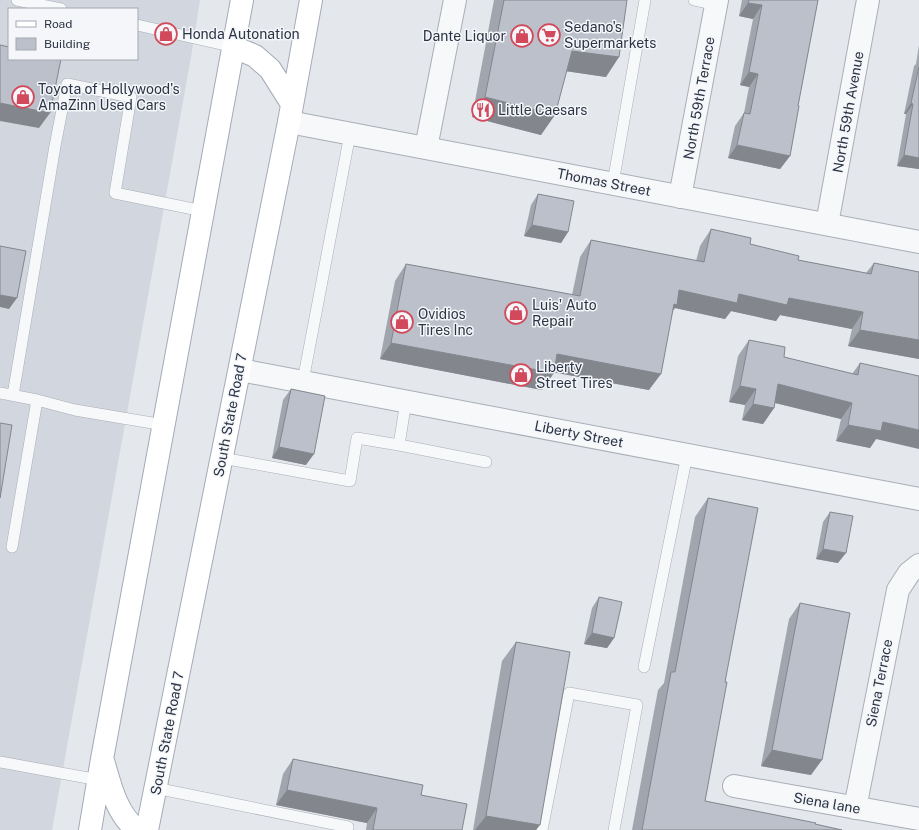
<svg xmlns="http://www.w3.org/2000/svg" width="919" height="830" font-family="'Public Sans',sans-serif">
<rect width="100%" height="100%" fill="#e4e7ec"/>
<path fill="#d2d6de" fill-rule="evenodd" d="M0,0H200L191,57L52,830H0ZM9,9H137V59H9Z"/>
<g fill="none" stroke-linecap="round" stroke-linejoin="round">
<g stroke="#a9aeb7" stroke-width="12">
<path id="service" d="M17,0L61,9
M694,0L716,5
M137,25L234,47
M613,183L645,0
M303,381L350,134
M0,393L37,400L75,410L164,425
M13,395L55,146L67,84L131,97L115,193L203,211
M406,401L399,445L486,462
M222,458L350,481L357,438L399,445
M12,547L37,400
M644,667L687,455
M0,762L99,780
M155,788L348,827L347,830
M542,830L569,693L637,705L614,830"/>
</g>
<g stroke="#a9aeb7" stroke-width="24">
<path id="minor" d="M289,122L919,242
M426,148L455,0
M680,197L717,0
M827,224L868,0
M240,370L919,499
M734,786L919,819
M855,808L898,590L909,573L919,565"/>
</g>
<g stroke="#a3abb8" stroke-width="24">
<path id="primary" d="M234,47L255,56L270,69L292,104
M104,764C111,788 117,814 137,830
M90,830L102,759L242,0
M147,830L289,122L311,0"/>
</g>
<use href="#service" stroke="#f7f8fa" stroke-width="11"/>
<use href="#minor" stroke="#f7f8fa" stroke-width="22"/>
<use href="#primary" stroke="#fff" stroke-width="22"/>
</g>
<path fill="#a1a5ae" d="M494,0H627L606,77L566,71L541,135L472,117Z
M742,0H818L798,106L790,156L780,169L728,158L735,126L744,113L749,87L740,85L753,19L739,16Z
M919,45V169L897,166L906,114H904L914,66L916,64Z
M538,194L568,232L561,243L524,236L531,205Z
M711,229L750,244L798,260L866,273L874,263L919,272V359L848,346L852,329L780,315L776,321L731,311L725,319L675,308L673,310L649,390L554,372L542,390L380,359L395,281L406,264L572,295L580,257L591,240L696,261L700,246Z
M749,340L784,357L852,374L860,363L876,439L870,448L836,441L841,419L775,403L774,408L763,424L742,420L745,405L729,402L738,356Z
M291,389L306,465L272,458L283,400Z
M708,498L725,682L705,801L842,830H632L658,690L664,683L695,517Z
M830,512L838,563L816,559L823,522Z
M599,597L614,638L607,648L584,644L592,608Z
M800,603L811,775L761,766L789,619Z
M516,642L536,830H473L502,661Z
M293,759L421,795L462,830H366L367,823L276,805L283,774Z"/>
<path fill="#83868d" d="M748,3L762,5L753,19L739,16Z
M572,51L619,57L606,77L558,70Z
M749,72L758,74L749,87L740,85Z
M485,97L555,115L541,135L472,117Z
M0,103L50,113L39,128L0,121Z
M911,103L913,104L906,114H904Z
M737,145L790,156L780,169L728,158Z
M904,155L919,158V169L897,166Z
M532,225L568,232L561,243L524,236Z
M679,290L739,294L789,298L863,312L852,329L780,315L776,321L731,311L725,319L675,308L665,321Z
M0,295L17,298L9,309L0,307Z
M860,330L919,340V359L848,346Z
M391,343L554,373L542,390L380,359Z
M557,354L661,374L649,390L546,371Z
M778,384L852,403L841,419L767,401Z
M740,386L756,389L745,405L729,402Z
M753,404L774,408L763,424L742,420Z
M883,422L919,430V449L876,439L870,448L836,441L848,425Z
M279,447L314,454L306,465L272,458Z
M823,549L846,553L838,563L816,559Z
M592,633L614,638L607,648L584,644Z
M772,750L822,760L811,775L761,766Z
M287,790L377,808L367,823L276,805Z
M486,816L540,825L536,830H475Z"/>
<path fill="#bbc0ca" stroke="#83868d" d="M504,0H627L619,57L572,51L555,115L485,97Z
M749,0H818L798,106H799L790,156L737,145L744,113L750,114L758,74L749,72L762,5L748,3Z
M0,45L9,47V59H61L50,113L0,103Z
M919,67V158L904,155L913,104L911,103Z
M538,194L574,201L568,232L532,225Z
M711,229L751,238L750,244L799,256L798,260L871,274L874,263L919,272V340L860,330L863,312L789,298L787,305L739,294L737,303L679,290L677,305L674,304L661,374L557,354L554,373L391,343L406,264L580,296L591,240L704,262Z
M0,246L26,251L17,298L0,295Z
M749,340L785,347L784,357L858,375L860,363L919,376V430L883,422L881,431L848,425L852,403L778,384L774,408L753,404L756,389L740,386Z
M291,389L325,396L314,454L279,447Z
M0,423L12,425L0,498Z
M708,498L758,508L725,682H727L705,801L816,823L815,824L842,830H642L671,672H675Z
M830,512L853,516L846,553L823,549Z
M599,597L622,602L614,638L592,633Z
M800,603L850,613L822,760L772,750Z
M516,642L570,652L540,825L486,816Z
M293,759L423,785L421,795L467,804L462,830H373L377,808L287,790Z"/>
<defs>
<g id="shop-ring" transform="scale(1.15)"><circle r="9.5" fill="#f4f6f9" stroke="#d1495b" stroke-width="1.5"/><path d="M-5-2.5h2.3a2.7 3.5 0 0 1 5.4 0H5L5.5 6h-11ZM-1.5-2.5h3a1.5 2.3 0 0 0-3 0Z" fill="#d1495b"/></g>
<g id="supermarket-ring" transform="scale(1.15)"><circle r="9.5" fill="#f4f6f9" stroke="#d1495b" stroke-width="1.5"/><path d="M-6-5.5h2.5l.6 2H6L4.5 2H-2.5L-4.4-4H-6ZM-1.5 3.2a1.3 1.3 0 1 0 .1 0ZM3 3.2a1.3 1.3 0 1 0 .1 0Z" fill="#d1495b"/></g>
<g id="restaurant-ring" transform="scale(1.15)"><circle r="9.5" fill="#f4f6f9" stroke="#d1495b" stroke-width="1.5"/><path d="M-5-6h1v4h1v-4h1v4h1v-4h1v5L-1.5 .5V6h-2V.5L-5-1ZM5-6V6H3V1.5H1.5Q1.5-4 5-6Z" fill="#d1495b"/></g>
</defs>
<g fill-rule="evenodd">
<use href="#shop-ring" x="166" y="34"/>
<use href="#supermarket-ring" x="549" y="35"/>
<use href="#shop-ring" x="522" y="36"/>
<use href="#shop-ring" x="23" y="97"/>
<use href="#restaurant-ring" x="483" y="110"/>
<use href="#shop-ring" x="516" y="313"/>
<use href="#shop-ring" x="402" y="322"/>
<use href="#shop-ring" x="521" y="375"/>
</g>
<g text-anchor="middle" stroke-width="3" stroke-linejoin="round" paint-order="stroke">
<g font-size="14" fill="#2b3445" stroke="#f4f6f9" text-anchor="start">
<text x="564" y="32">Sedano's<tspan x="564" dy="16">Supermarkets</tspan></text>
<text x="182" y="39">Honda Autonation</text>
<text x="506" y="41" text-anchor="end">Dante Liquor</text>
<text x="38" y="94">Toyota of Hollywood's<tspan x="38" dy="16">AmaZinn Used Cars</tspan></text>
<text x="498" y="115">Little Caesars</text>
<text x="532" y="310">Luis' Auto<tspan x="532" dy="16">Repair</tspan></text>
<text x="418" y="319">Ovidios<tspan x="418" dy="16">Tires Inc</tspan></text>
<text x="536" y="372">Liberty<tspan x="536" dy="16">Street Tires</tspan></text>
</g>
<g font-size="14" fill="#2b3445" stroke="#f4f6f9">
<text transform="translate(699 98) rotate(-80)" y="5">North 59th Terrace</text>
<text transform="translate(848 112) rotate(-80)" y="5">North 59th Avenue</text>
<text transform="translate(604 182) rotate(11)" y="5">Thomas Street</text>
<text transform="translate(230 415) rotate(-79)" y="5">South State Road 7</text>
<text transform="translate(579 434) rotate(11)" y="5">Liberty Street</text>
<text transform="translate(879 683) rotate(-79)" y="5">Siena Terrace</text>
<text transform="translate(167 733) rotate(-79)" y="5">South State Road 7</text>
<text transform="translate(827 803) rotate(10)" y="5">Siena lane</text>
</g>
</g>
<rect x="8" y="8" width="130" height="52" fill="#f4f6f9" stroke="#a4a8b1"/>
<rect x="16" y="21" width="20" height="6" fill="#ffffff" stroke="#a4a8b1"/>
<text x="44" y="28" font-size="12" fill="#2b3445">Road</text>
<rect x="16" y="38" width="20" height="12" fill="#bbc0ca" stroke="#a4a8b1"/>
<text x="44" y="48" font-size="12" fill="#2b3445">Building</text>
</svg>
